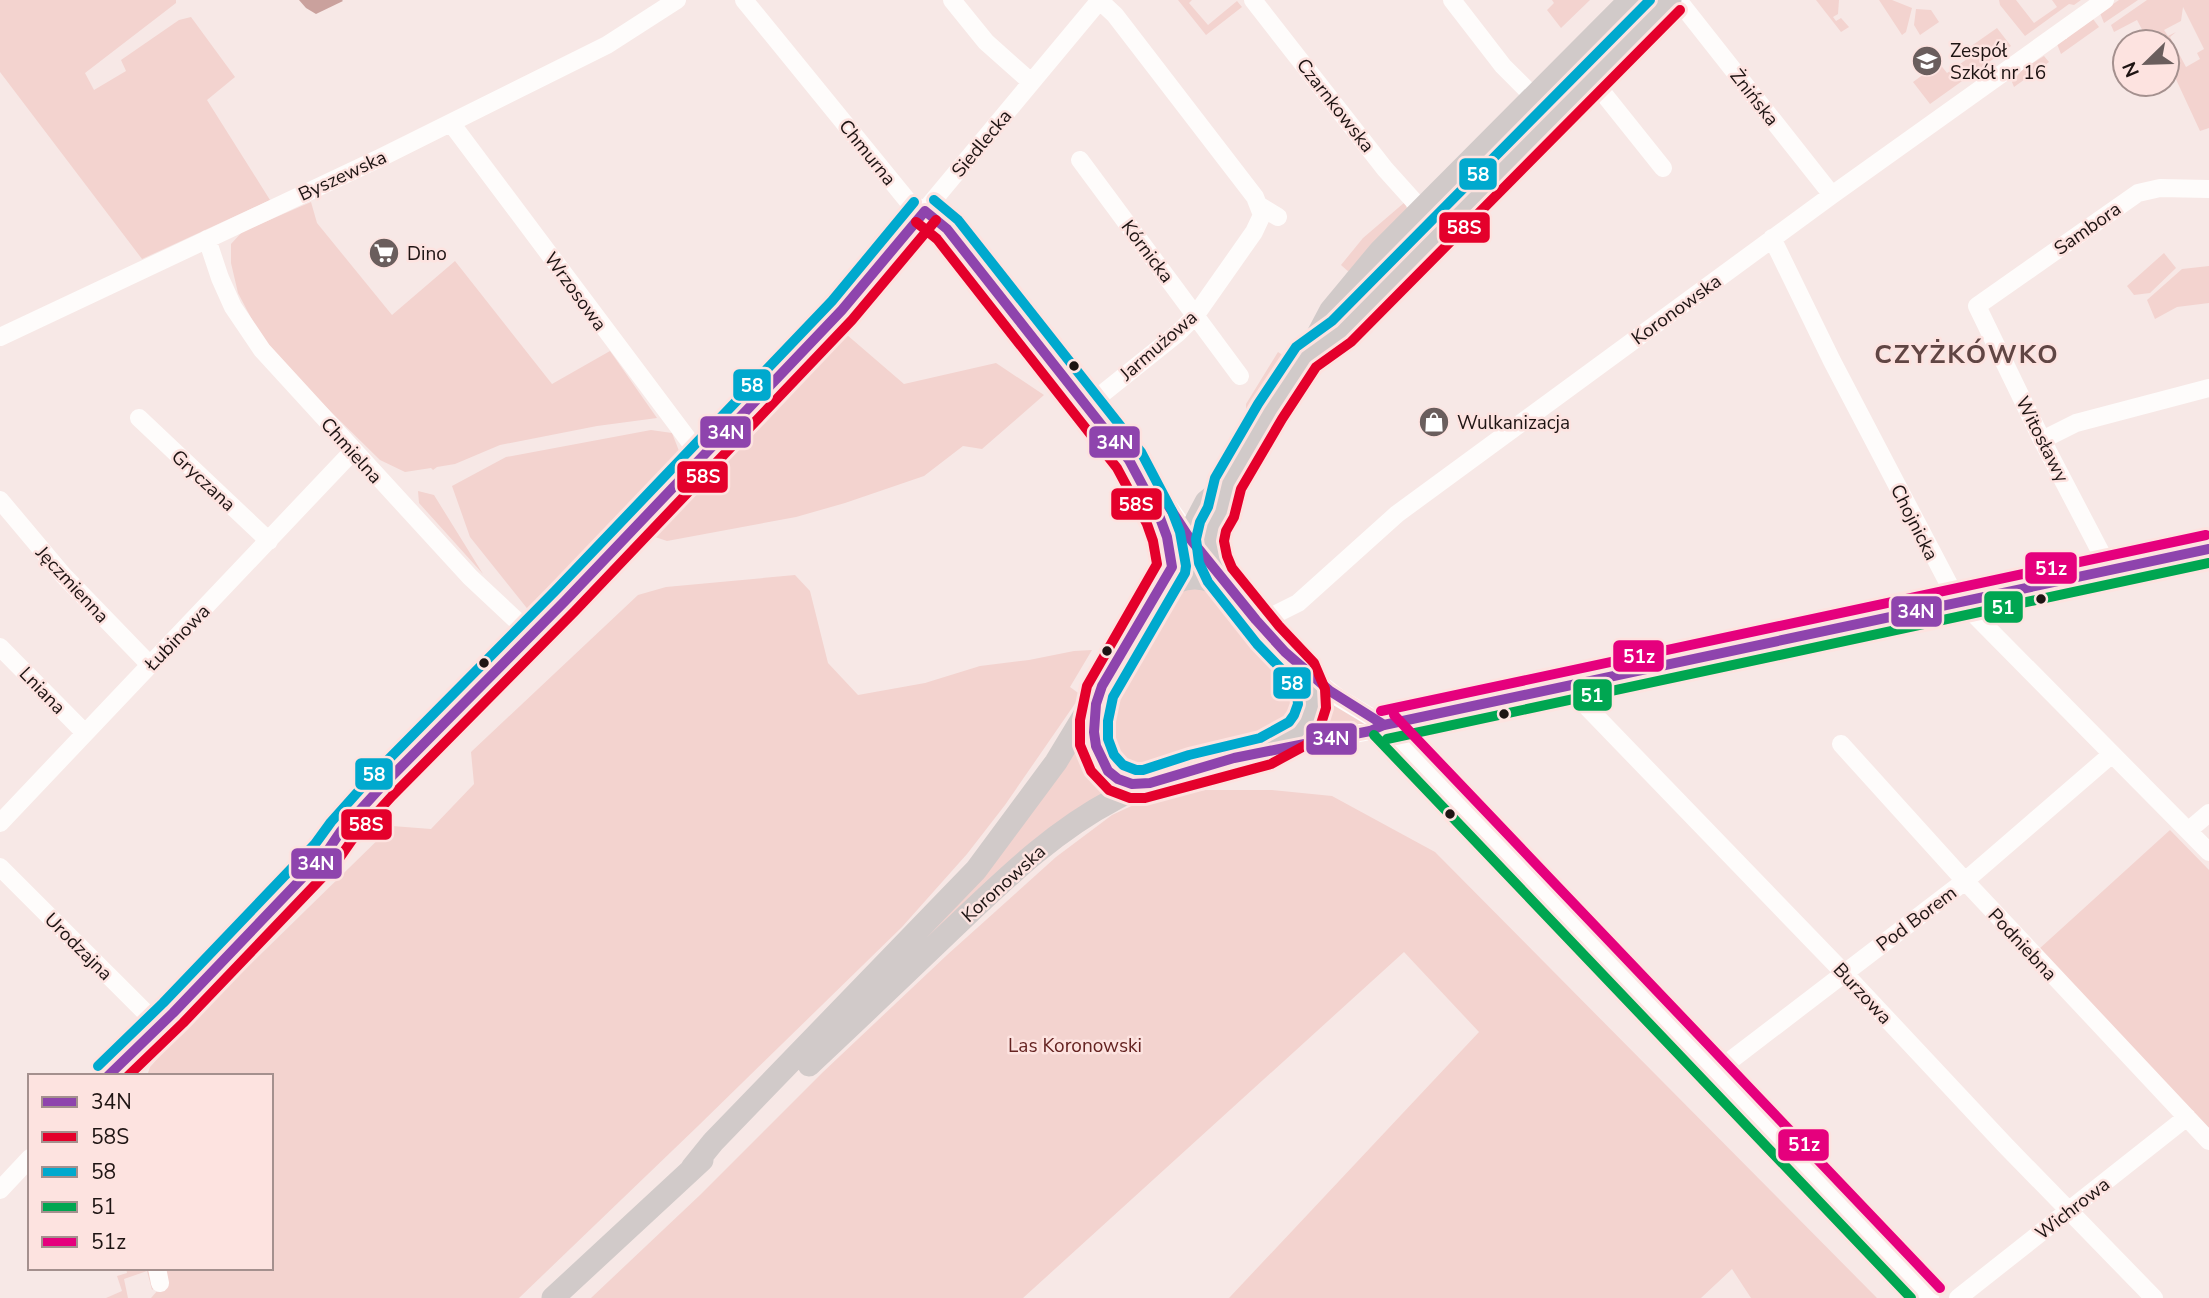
<svg xmlns="http://www.w3.org/2000/svg" width="2209" height="1298" font-family="'Nunito Sans',sans-serif">
<rect width="100%" height="100%" fill="#f7e8e6"/>
<path fill="#f3d3cf" fill-rule="evenodd" d="M0,0H176V3L85,73L94,90L126,71L121,60L179,20L191,17L235,77L207,100L270,200L142,259L0,72Z
M1178,0H1192L1189,3L1208,25L1237,1L1242,7L1206,35Z
M1552,0H1590L1561,28L1547,10L1554,3Z
M1640,0H1654L1329,332L1365,281Z
M1816,0H1839L1838,14L1833,17L1836,21L1841,18L1849,27L1841,32Z
M1879,0H1892L1912,8L1906,32L1902,35Z
M1999,0H2016L2034,23L2057,7L2052,0H2081L2074,5L2069,4L2025,36L2000,5Z
M2119,0H2138L2104,23L2100,13Z
M2147,0H2209V128L2200,131L2167,60V42H2158L2154,38L2148,41L2137,20L2114,32L2111,25ZM2183,7L2204,49L2197,53L2200,59L2186,67L2170,37L2176,32L2168,36L2164,30L2181,21Z
M1916,9L1931,10L1939,22L1920,35L1914,25Z
M2093,19L2099,27L2061,54L2057,44L2065,39H2067V37Z
M1997,28L2011,46L1970,76L1960,64L1971,56L1967,49Z
M2044,56L2049,62L2014,87L2012,82L2023,69Z
M1939,63L1947,73L1957,67L1965,79L1930,104L1913,82Z
M311,202L317,223L392,315L455,261L552,384L610,351L657,418L597,426L500,445L455,464L437,467L433,470L431,468L405,472L380,460L276,358L258,331L238,293L231,263V244L242,232Z
M1405,202L1407,209L1350,273L1341,265L1363,238Z
M2164,253L2176,268L2150,293L2134,295L2127,286Z
M2209,266V303L2177,307L2155,319L2147,300L2182,269Z
M839,328L904,384L996,363L1044,395L982,449L963,446L924,476L845,503L796,517L667,541L655,537L648,532Z
M1278,352L1287,358L1234,446L1246,416V404Z
M651,430L672,433L681,456L530,612L470,537L452,486L506,457Z
M418,491L434,495L483,574L419,503Z
M1163,548L1160,569L1125,619L1122,616Z
M795,575L810,591L828,663L858,695L925,683L980,666L1029,660L1074,651L1092,650L1070,687L1081,695L1005,805L967,854L902,927L698,1126L519,1298H151L158,1290L159,1268H271V1076H147L150,1067L181,1032L392,826L431,829L474,784L471,752L638,595L666,587Z
M2102,580L2105,591L2056,601L2054,589Z
M1212,587L1274,651L1306,691L1293,730L1152,775L1126,774L1103,752L1104,715L1144,645L1157,612L1173,591Z
M1322,697L1327,699L1366,725L1310,737Z
M1083,736L1120,786L878,985Z
M1205,790H1272L1332,796L1435,852L1877,1298H1751L1732,1269L1701,1298H1229L1479,1032L1404,952L1023,1298H591L700,1195L822,1073L947,955L1056,857L1112,815L1140,802Z
M2170,830L2209,870V1130L2039,949Z
M126,1268H154L158,1284L152,1290L147,1271L124,1279L128,1298H106L122,1291L117,1276L127,1273Z"/>
<path fill="#caa19d" d="M299,0H342L343,1L316,14L306,8Z"/>
<g fill="none" stroke-linecap="round" stroke-linejoin="round">
<path stroke="#fefcfb" stroke-width="18" d="M744,0L907,200L941,222L947,229L1129,460C1163,492 1184,532 1213,567
M952,0L986,42L1031,82
M1253,0L1385,169L1421,209
M1452,0L1503,66L1533,96
M1678,0L1832,195
M1591,78L1663,168
M451,123L702,458
M1080,160L1240,376
M1260,206L1278,217
M1772,238L1832,361L1954,594L2209,852
M207,239L220,278L233,307L262,350L470,577L532,635
M0,337L380,158L607,45L677,0
M1087,406L1178,333L1195,316L1254,232L1262,215L1255,197L1115,15L1100,1
M139,418L269,541
M2042,440L2076,423L2209,388
M1144,488L1167,537L1172,567
M0,500L63,575L150,665
M2111,572L2042,440L1977,306L2138,193L2160,188L2209,189
M1253,617L1272,616L1298,603L1397,514L1832,195L2105,0
M0,647L85,733
M1303,670L1339,698L1384,725L1930,1298
M1580,683L1588,708L1844,973L2005,1145L2154,1298
M1841,744L1965,881L2209,1141
M1275,750L1370,731L1384,725L2209,549
M0,823L353,451
M2189,830L2209,813
M0,867L158,1025
M1714,1073L1965,881L2112,754
M108,1076L173,1013L326,853L341,831L382,786L565,601L842,310L1100,0
M0,1190L30,1158
M157,1268L160,1283
M1958,1298L2187,1117"/>
<path stroke="#d1cac9" stroke-width="23" d="M1311,353L1341,332L1670,0
M1159,592C1186,572 1204,575 1233,591
M1098,703C1090,742 1095,782 1145,784
M809,1065C855,1022 901,978 947,934C1000,884 1050,833 1115,799C1140,785 1167,776 1194,768C1228,759 1302,752 1311,711C1318,678 1292,661 1273,640C1254,620 1215,576 1210,550C1208,534 1217,524 1222,510C1225,502 1226,493 1228,484
M692,1168L713,1142L976,870L1056,762L1159,592L1206,502L1228,484L1306,357L1331,310L1380,251L1630,0
M553,1298L702,1160"/>
<g stroke="#fde3e0" stroke-width="16">
<path id="bus-1" d="M925,211L947,229L1129,460L1160,518L1167,537L1172,567L1102,686L1096,704L1094,732L1096,746L1108,771L1118,779L1132,784L1150,783L1234,758L1370,731L1384,725L2209,549
M1164,499L1188,536L1256,620L1285,652L1330,691L1384,725
M108,1076L173,1013L326,853L341,831L382,786L565,601L842,310L925,211"/>
</g>
<g stroke="#fde3e0" stroke-width="16">
<path id="bus-2" d="M916,222L937,239L1117,468L1147,524L1153,541L1157,564L1087,686L1080,720V745L1091,771L1109,790L1130,798H1145L1271,764L1306,745L1320,727L1326,708L1325,689L1314,663L1279,626L1232,568L1227,556L1224,541L1226,531L1234,517L1241,489L1282,419L1316,367L1351,342L1680,10
M128,1076L183,1023L336,863L352,840L392,796L575,611L852,320L936,220"/>
</g>
<g stroke="#fde3e0" stroke-width="16">
<path id="bus-3" d="M934,200L958,220L1141,452L1172,511L1180,532L1186,566L1185,573L1113,697L1108,721V739L1114,755L1123,765L1136,770H1143L1189,755L1260,738L1289,722L1294,715L1298,704L1297,694L1289,677L1257,644L1208,582L1199,563L1196,539L1200,522L1208,507L1215,478L1258,404L1296,347L1332,321L1650,0
M98,1066L163,1003L315,844L331,822L372,776L555,591L832,301L914,202"/>
</g>
<g stroke="#fde3e0" stroke-width="16">
<path id="bus-4" d="M1374,735L1911,1298
M1387,739L2209,563"/>
</g>
<g stroke="#fde3e0" stroke-width="16">
<path id="bus-5" d="M1381,711L2206,535
M1394,715L1940,1288"/>
</g>
<use href="#bus-1" stroke="#8e44ad" stroke-width="10"/>
<use href="#bus-2" stroke="#e4002b" stroke-width="10"/>
<use href="#bus-3" stroke="#00a9ce" stroke-width="10"/>
<use href="#bus-4" stroke="#00a651" stroke-width="10"/>
<use href="#bus-5" stroke="#e5007d" stroke-width="10"/>
</g>
<defs>
<g id="school-disc" transform="scale(1.575)"><circle r="9.5" fill="#6a5e5d" stroke="#fde3e0"/><path d="M0-5L7-2L0 1L-7-2ZM-4 1L0 2.5L4 1V4Q0 6-4 4Z" fill="#fff"/></g>
<g id="supermarket-disc" transform="scale(1.575)"><circle r="9.5" fill="#6a5e5d" stroke="#fde3e0"/><path d="M-6-5.5h2.5l.6 2H6L4.5 2H-2.5L-4.4-4H-6ZM-1.5 3.2a1.3 1.3 0 1 0 .1 0ZM3 3.2a1.3 1.3 0 1 0 .1 0Z" fill="#fff"/></g>
<g id="shop-disc" transform="scale(1.575)"><circle r="9.5" fill="#6a5e5d" stroke="#fde3e0"/><path d="M-5-2.5h2.3a2.7 3.5 0 0 1 5.4 0H5L5.5 6h-11ZM-1.5-2.5h3a1.5 2.3 0 0 0-3 0Z" fill="#fff"/></g>
</defs>
<g fill-rule="evenodd">
<use href="#school-disc" x="1927" y="61"/>
<use href="#supermarket-disc" x="384" y="253"/>
<use href="#shop-disc" x="1434" y="422"/>
</g>
<g fill="#1e1413" stroke="#fde3e0" stroke-width="2.5">
<circle cx="1074" cy="366" r="6"/>
<circle cx="2041" cy="599" r="6"/>
<circle cx="1107" cy="651" r="6"/>
<circle cx="484" cy="663" r="6"/>
<circle cx="1504" cy="714" r="6"/>
<circle cx="1450" cy="814" r="6"/>
</g>
<g text-anchor="middle" stroke-width="5" stroke-linejoin="round" paint-order="stroke">
<g font-size="19" fill="#1e1413" stroke="#fde3e0" text-anchor="start">
<text x="1950" y="57">Zespół<tspan x="1950" dy="22">Szkół nr 16</tspan></text>
<text x="407" y="260">Dino</text>
<text x="1457" y="429">Wulkanizacja</text>
</g>
<g font-size="19" fill="#1e1413" stroke="#fde3e0">
<text transform="translate(1755 97) rotate(52)" y="7">Żnińska</text>
<text transform="translate(1336 105) rotate(52)" y="7">Czarnkowska</text>
<text transform="translate(981 143) rotate(-50)" y="7">Siedlecka</text>
<text transform="translate(868 152) rotate(51)" y="7">Chmurna</text>
<text transform="translate(342 175) rotate(-25)" y="7">Byszewska</text>
<text transform="translate(2087 228) rotate(-35)" y="7">Sambora</text>
<text transform="translate(1148 251) rotate(53)" y="7">Kórnicka</text>
<text transform="translate(576 291) rotate(54)" y="7">Wrzosowa</text>
<text transform="translate(1676 309) rotate(-36)" y="7">Koronowska</text>
<text transform="translate(1158 345) rotate(-41)" y="7">Jarmużowa</text>
<text transform="translate(2043 439) rotate(63)" y="7">Witosławy</text>
<text transform="translate(352 450) rotate(48)" y="7">Chmielna</text>
<text transform="translate(204 480) rotate(43)" y="7">Gryczana</text>
<text transform="translate(1915 522) rotate(63)" y="7">Chojnicka</text>
<text transform="translate(73 584) rotate(47)" y="7">Jęczmienna</text>
<text transform="translate(177 637) rotate(-46)" y="7">Łubinowa</text>
<text transform="translate(43 690) rotate(46)" y="7">Lniana</text>
<text transform="translate(1003 883) rotate(-42)" y="7">Koronowska</text>
<text transform="translate(1916 918) rotate(-37)" y="7">Pod Borem</text>
<text transform="translate(2023 944) rotate(47)" y="7">Podniebna</text>
<text transform="translate(79 946) rotate(45)" y="7">Urodzajna</text>
<text transform="translate(1863 993) rotate(47)" y="7">Burzowa</text>
<text transform="translate(2072 1208) rotate(-38)" y="7">Wichrowa</text>
</g>
<g font-size="19" fill="#652321" stroke="#fde3e0">
<text x="1075" y="1052">Las Koronowski</text>
</g>
<g font-size="26" font-weight="bold" letter-spacing="2" fill="#604644" stroke="#fde3e0">
<text x="1967" y="363">CZYŻKÓWKO</text>
</g>
</g>
<g stroke="#fde3e0" stroke-width="2.5">
<rect x="1458" y="157" width="40" height="34" rx="7" fill="#00a9ce"/>
<rect x="1438" y="211" width="53" height="33" rx="7" fill="#e4002b"/>
<rect x="732" y="368" width="40" height="34" rx="7" fill="#00a9ce"/>
<rect x="699" y="415" width="53" height="34" rx="7" fill="#8e44ad"/>
<rect x="1088" y="425" width="53" height="34" rx="7" fill="#8e44ad"/>
<rect x="676" y="460" width="53" height="34" rx="7" fill="#e4002b"/>
<rect x="1110" y="487" width="53" height="34" rx="7" fill="#e4002b"/>
<rect x="2024" y="551" width="54" height="34" rx="7" fill="#e5007d"/>
<rect x="1983" y="590" width="41" height="34" rx="7" fill="#00a651"/>
<rect x="1890" y="595" width="53" height="33" rx="7" fill="#8e44ad"/>
<rect x="1612" y="639" width="53" height="34" rx="7" fill="#e5007d"/>
<rect x="1272" y="666" width="40" height="34" rx="7" fill="#00a9ce"/>
<rect x="1572" y="678" width="41" height="34" rx="7" fill="#00a651"/>
<rect x="1305" y="722" width="53" height="34" rx="7" fill="#8e44ad"/>
<rect x="354" y="757" width="40" height="34" rx="7" fill="#00a9ce"/>
<rect x="340" y="808" width="53" height="33" rx="7" fill="#e4002b"/>
<rect x="290" y="847" width="53" height="33" rx="7" fill="#8e44ad"/>
<rect x="1777" y="1128" width="53" height="34" rx="7" fill="#e5007d"/>
</g>
<g font-size="19" text-anchor="middle" font-weight="bold" fill="#fff">
<text x="1478" y="181">58</text>
<text x="1464" y="234">58S</text>
<text x="752" y="392">58</text>
<text x="726" y="439">34N</text>
<text x="1115" y="449">34N</text>
<text x="703" y="483">58S</text>
<text x="1136" y="511">58S</text>
<text x="2051" y="575">51z</text>
<text x="2003" y="614">51</text>
<text x="1916" y="618">34N</text>
<text x="1639" y="663">51z</text>
<text x="1292" y="690">58</text>
<text x="1592" y="702">51</text>
<text x="1331" y="745">34N</text>
<text x="374" y="781">58</text>
<text x="366" y="831">58S</text>
<text x="316" y="870">34N</text>
<text x="1804" y="1151">51z</text>
</g>
<rect x="28" y="1074" width="245" height="196" fill="#fde3e0" stroke="#a4908e" stroke-width="2"/>
<rect x="42" y="1097" width="35" height="10" fill="#8e44ad" stroke="#a4908e" stroke-width="2"/>
<text x="91" y="1109" font-size="21" fill="#1e1413">34N</text>
<rect x="42" y="1132" width="35" height="10" fill="#e4002b" stroke="#a4908e" stroke-width="2"/>
<text x="91" y="1144" font-size="21" fill="#1e1413">58S</text>
<rect x="42" y="1167" width="35" height="10" fill="#00a9ce" stroke="#a4908e" stroke-width="2"/>
<text x="91" y="1179" font-size="21" fill="#1e1413">58</text>
<rect x="42" y="1202" width="35" height="10" fill="#00a651" stroke="#a4908e" stroke-width="2"/>
<text x="91" y="1214" font-size="21" fill="#1e1413">51</text>
<rect x="42" y="1237" width="35" height="10" fill="#e5007d" stroke="#a4908e" stroke-width="2"/>
<text x="91" y="1249" font-size="21" fill="#1e1413">51z</text>
<g transform="translate(2146 63) rotate(247)"><circle r="33" fill="#fde3e0" stroke="#a4908e" stroke-width="2"/>
<path d="M0-5L12 26L0 18L-12 26Z" fill="#6a5e5d"/>
<text y="-10" font-size="19" font-weight="bold" text-anchor="middle" fill="#1e1413">N</text>
</g>
</svg>
